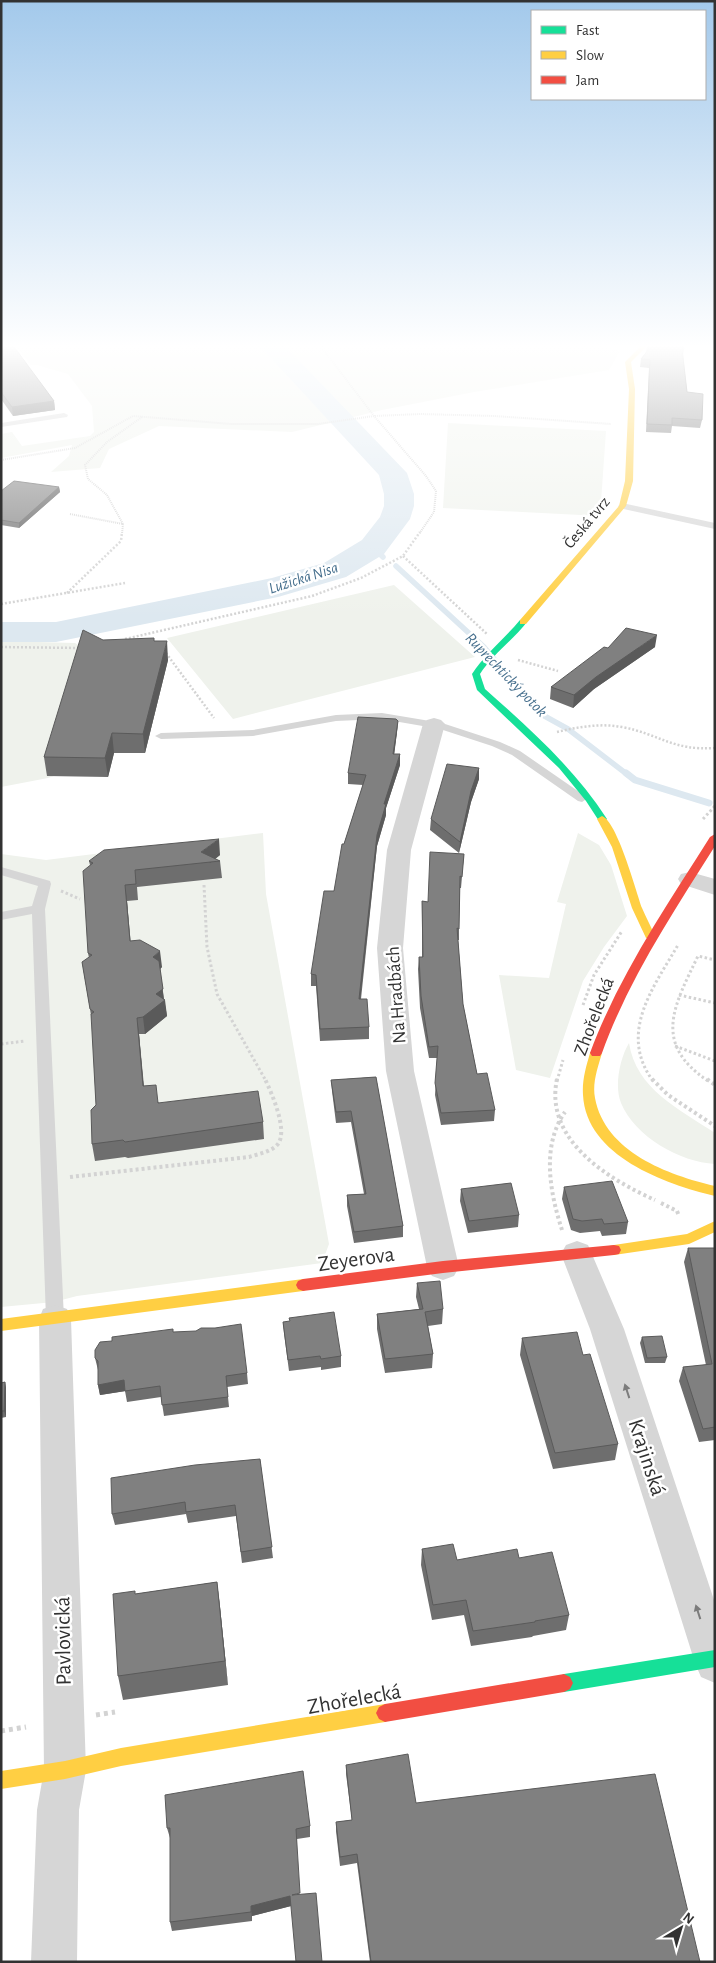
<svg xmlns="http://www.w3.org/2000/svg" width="716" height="1963" font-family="'Alegreya Sans',sans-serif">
<rect width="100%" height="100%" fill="#fff"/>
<path fill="#eff2ec" d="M14,344H595L620,351L609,370L474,392L382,410L292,432L159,426L109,449L100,468L51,472L69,456L72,445L1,458V434L12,432L22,446L90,436L94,432L92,406L68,374L37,365H31Z
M448,423L606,431L600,516L443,508Z
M394,585L475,657L233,719L167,638Z
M1,641L75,643L84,648L156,660H168L145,753H114L108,777L63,773L48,778L1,787Z
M263,833L266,894L329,1244L322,1263L77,1296L54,1302L1,1307V854L46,860Z
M578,833L599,845L611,865L627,916L604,947L583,981L550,1078L516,1070L499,975L549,978L566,904L557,902Z
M629,1043C636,1089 679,1109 715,1133V1164C680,1162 635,1137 621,1103C614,1086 620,1058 629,1043Z"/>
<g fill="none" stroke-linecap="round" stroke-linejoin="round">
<path stroke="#dde8f0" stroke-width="5.5" d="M373,547L383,557
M396,566L484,647L539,713L568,729L628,775"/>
<path stroke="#dde8f0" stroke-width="7" d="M626,773L635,780L709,803"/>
<path fill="#dde8f0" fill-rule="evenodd" d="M258,344H283L407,473L414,494V506L410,519L384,554L346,577L278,597L56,642H1V622H56L272,578L324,563L362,540L380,517L384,506V494L379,475Z"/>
<path stroke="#d3d3d3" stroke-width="2" stroke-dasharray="1 1" stroke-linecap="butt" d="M319,344L374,416L426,476L436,491L434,512L419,534
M1,460L75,448L133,416L231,424H318L374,416L420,414L494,416L611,424
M70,514L123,524L122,534
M123,524L107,495L88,479L85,465L107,442L142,417"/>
<path stroke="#d3d3d3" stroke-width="2.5" stroke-dasharray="2 2" stroke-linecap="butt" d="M403,556L487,634
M67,593L121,541L122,532
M1,604L125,583
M125,639L312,596L361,578L403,556L420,532
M1,647L80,648
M166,653L214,718
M518,660L558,671
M557,732C578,727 600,723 622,727C659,734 673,751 715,748"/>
<path stroke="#d3d3d3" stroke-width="3" stroke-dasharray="2.5 2.5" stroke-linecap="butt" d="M703,819L715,806
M204,885L207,947L217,994L266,1081
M61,891L80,899
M679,995L715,1003
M583,1005L594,975L622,931
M1,1044L25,1041
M675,1046L715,1061
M557,1081L563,1060
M653,1081C618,1033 653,988 678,945
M708,1081C652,1043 674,1006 698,956L715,960"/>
<path stroke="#d3d3d3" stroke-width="4" stroke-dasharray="3 3" stroke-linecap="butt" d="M557,1079C544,1140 608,1179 655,1200
M652,1079L668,1095L715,1126
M707,1079L715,1085
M70,1177L249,1157C258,1154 271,1152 278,1144C288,1130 272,1094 265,1079
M661,1203L677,1211L679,1216
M562,1230C550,1193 541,1146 565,1112"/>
<path stroke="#d3d3d3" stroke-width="5" stroke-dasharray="4 4" stroke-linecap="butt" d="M96,1715L115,1712
M1,1731L26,1727"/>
<path fill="#d6d6d6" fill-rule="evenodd" d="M64,413L68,415L67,417L1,427V423Z
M622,503L715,523V529L619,508L618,506Z
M382,713L442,723L500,742L520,751L588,798L582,802L578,801L512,755L492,746L440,729L382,719L336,721L253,736L161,739L155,736L161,733L253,730L336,715Z
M1,867L50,881L51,884L45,909L64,1319L61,1324L55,1326L49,1324L46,1319L32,914L1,920V912L32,906L38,886L1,875Z"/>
<path fill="#d6d6d6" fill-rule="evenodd" d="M434,718L441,720L445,724L411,850L403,948L414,1071L459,1267L454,1276L443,1280L432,1276L427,1267L386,1071L377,948L387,850L423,724L427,720Z
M690,872L715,879V895L681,884L678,879L681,874Z
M577,1241L588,1245L624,1329L715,1603V1683L701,1677L695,1663L590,1329L561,1254L566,1245Z
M55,1305L67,1309L71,1319L86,1770L79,1810L77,1962H31L37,1810L44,1770L39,1319L43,1309Z"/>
<path fill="#16e098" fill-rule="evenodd" d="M520,620L527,622C513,640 492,655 480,674L485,689C530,729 574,768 607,819L605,821H599L586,801L559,768L477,690L472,674C484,655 505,638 520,620Z
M715,1650V1667L564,1692L558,1689L555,1683L558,1677L564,1674Z"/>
<path fill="#ffcf43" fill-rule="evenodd" d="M643,344H649L631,362L635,389L633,481L626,506L526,624H520V620L619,506L625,481L629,389L625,362Z
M602,816C617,821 636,891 642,908C646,917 651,927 655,936L654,938H646L632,908L612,847L597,819Z
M596,1049L600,1050L602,1053C598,1067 592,1083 595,1098C605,1152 668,1175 715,1186V1196C665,1184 586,1156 583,1095C582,1080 586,1067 590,1053L592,1050Z
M715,1221V1232L689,1244L614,1255L609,1254L607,1250L609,1246L614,1245L687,1234Z
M303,1279L308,1281L310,1285L308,1289L303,1291L1,1331V1319Z
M385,1704L391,1707L394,1713L391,1719L385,1722L121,1766L65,1779L1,1789V1771L65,1761L121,1748Z"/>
<path fill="#f24e42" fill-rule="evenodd" d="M715,834V846C673,913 629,978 602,1053L600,1056H592L590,1053C619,975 666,907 710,837Z
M614,1245L619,1246L621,1250L619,1254L614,1255L443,1273L303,1291L298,1289L296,1285L298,1281L303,1279L443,1261Z
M564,1674L570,1677L573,1683L570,1689L564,1692L385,1722L379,1719L376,1713L379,1707L385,1704Z"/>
</g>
<path fill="#6e6e6e" d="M1,344L54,401L55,410L13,416L1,399Z
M647,348L684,349L683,355L687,392L702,420L700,428L672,426L671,433L646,432L649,368L640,367L641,359L646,352Z
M59,487L60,492L19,528L1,525V491Z
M103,640L155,641L168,660L145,753H114L108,777L47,776L44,757Z
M655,647L594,689L573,708L550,699L551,687L608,648Z
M398,721L397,732L394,754H400V765L386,808V815L377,846L361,999L369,1027V1039L320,1041L316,986H311V974L334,891L344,844L363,785L348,784V773Z
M479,768V779L471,802L459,853L430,830L431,819Z
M464,854L461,888H460L459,929V940H458L463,1004L477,1074L495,1110L494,1121L441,1125L435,1095L437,1058H429L420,1008L418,969L419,957H422V901L428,902Z
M220,855L215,859L220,861L222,878L137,887L138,900L127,901L130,941L162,967L160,969L164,999L167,1016L145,1034H139L144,1086L159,1103L263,1122L264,1139L128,1158L125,1157L95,1161L92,1144L96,1105L92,1021L82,962L89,958L88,953L90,865L89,861Z
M376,1077L403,1226V1237L354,1243L347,1206V1195L364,1194L351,1122L336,1123L332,1091L331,1080Z
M564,1187L628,1222L626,1234L602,1236L600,1231L580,1233L571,1230L562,1199Z
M461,1189L519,1215L518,1227L468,1233L460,1201Z
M688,1248H715V1440L699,1442L679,1381L683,1367L706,1365L684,1262Z
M417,1283L443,1309L442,1324L428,1326L433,1354L432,1368L385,1373L377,1329V1314L419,1309L416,1297Z
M283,1322L341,1356V1367L321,1370V1367L289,1371L284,1333Z
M173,1332L247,1373L248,1384L227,1387L229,1407L164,1416L161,1397L127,1402L125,1391L100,1395L98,1385V1370L95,1358L112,1341Z
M642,1337L667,1357L665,1363H645L640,1343Z
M522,1338L583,1355L618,1444L615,1460L553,1469L520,1355Z
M5,1382L6,1388V1417L1,1418V1383Z
M260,1459L273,1558L242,1563L236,1516L188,1523L186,1514L115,1525L112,1514Z
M422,1549L457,1560L519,1558L569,1615L566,1630L533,1636L532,1637L471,1646L464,1615L432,1620L421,1565Z
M217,1582L220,1607L228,1685L123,1700L118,1676L135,1594Z
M346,1765L416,1803L700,1962H370L357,1863L340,1866L336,1831V1822L352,1820L346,1774Z
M310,1826V1837L297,1839L291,1906L252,1916V1921L172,1931L170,1922V1838L167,1828Z"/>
<path fill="#5a5a5a" d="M54,401L55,410L13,416L12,407Z
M59,487L60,492L19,528V523Z
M657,635L655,647L594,689L573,708L574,695L596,677Z
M167,641L168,660L145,753L143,734Z
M398,721L397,732L393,764V754Z
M112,733L114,753L108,777L105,758Z
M400,754V765L386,808V815L377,846L359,1010V999L377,835L384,804Z
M479,768V779L471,802L459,853L460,842L471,791Z
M219,839L220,855L210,863L201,852Z
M125,885L127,901L132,957L130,941Z
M160,951L162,967L160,969L164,1001L165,1000L167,1016L145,1034L143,1017L153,957Z
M137,1018L139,1034L145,1103L143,1086Z
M124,1380L126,1391L100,1395L98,1385Z
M5,1382L6,1388V1417L4,1411Z
M217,1582L220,1607L228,1685L225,1661Z
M290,1896L291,1906L252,1916V1921L251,1906Z"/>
<path fill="#808080" stroke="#5a5a5a" d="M1,344H12L54,401L12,407L1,392Z
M651,344H681L684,349H682L687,392L703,394L702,420L672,418V425L647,424L650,360L641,359L650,348H647Z
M14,481L59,487L19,523L1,520V491Z
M626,628L657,635L596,677L574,695L551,687L604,647L608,648Z
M83,630L103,640L154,638V641H167L143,734L112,733L105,758L44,757Z
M358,717L396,719L398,721L393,754H400L384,804H386L377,835L359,999H367L369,1027L320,1029L316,975L311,974L324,891H334L342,844H344L366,775L348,773Z
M447,764L479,768L471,791L460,842L431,819Z
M219,839L201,852L220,861L135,870L136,884L125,885L130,941L140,940L160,951L153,957L159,961L163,989L156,994L165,1000L143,1017L137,1018L143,1086L156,1085L158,1103L258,1091L263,1122L125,1142L123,1140L92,1144L91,1110L96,1105L91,1014L94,1012L90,1009L82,962L92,955L88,953L83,871L93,863L89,861L104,850Z
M430,852L464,854L462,877L460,876L459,929L457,928L463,1004L477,1074L487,1073L495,1110L441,1113L435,1083L438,1046L429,1047L421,996L419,957H423L422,901L428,902Z
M376,1077L403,1226L354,1232L347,1195L366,1194L351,1111L336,1112L331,1080Z
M612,1181L628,1222L604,1224L602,1219L582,1221L573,1219L564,1187Z
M511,1183L519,1215L469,1221L461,1189Z
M688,1248H715V1427L703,1429L683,1367L712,1364Z
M440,1281L443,1309L425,1312L433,1354L385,1359L377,1314L423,1309L417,1283Z
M334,1312L341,1356L321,1359L320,1356L288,1360L283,1322L290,1321L289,1318Z
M241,1324L247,1373L226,1376L228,1397L162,1405L160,1386L125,1391L124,1380L98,1385V1361L95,1358V1350L100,1342L112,1341V1337L173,1329V1332L196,1331L201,1328H215Z
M577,1332L583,1355L590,1354L618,1444L555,1453L522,1338Z
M662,1336L667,1357L647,1358L642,1337Z
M5,1382L4,1411H1V1383Z
M260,1459L272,1547L241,1552L235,1505L186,1512L185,1502L112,1514L111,1478L195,1465Z
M453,1544L457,1560L517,1549L519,1558L552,1552L569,1615L535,1621V1622L473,1631L466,1600L433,1605L422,1549Z
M217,1582L225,1661L118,1676L113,1594L135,1591V1594Z
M408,1754L416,1803L655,1774L700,1962H371L357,1854L340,1857L336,1822L352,1820L346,1765Z
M303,1771L310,1826L296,1829L300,1893L292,1895L316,1893L322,1962H296L290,1896L251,1906V1912L170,1922V1828H167L165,1795Z"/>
<defs><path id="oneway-solid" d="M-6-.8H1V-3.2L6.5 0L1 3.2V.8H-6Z" transform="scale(1.25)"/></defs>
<g fill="#7c7c7c">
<use href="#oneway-solid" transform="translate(627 1391) rotate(-108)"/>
<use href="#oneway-solid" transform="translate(698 1612) rotate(-108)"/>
</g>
<linearGradient id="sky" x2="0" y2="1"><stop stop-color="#a3c9eb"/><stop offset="0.56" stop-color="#fff"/><stop offset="1" stop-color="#fff" stop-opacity="0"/></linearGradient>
<rect width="716" height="618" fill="url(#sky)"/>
<g text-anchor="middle" stroke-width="5" stroke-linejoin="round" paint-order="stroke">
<g font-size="16" fill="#323232" stroke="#fff">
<text transform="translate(586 522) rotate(-50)" y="6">Česká tvrz</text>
</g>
<g font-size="16" font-style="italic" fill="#47708e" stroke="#fff">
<text transform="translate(303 577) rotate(-18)" y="6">Lužická Nisa</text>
<text transform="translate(507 674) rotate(46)" y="6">Ruprechtický potok</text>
</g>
<g font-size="19" fill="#323232" stroke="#fff">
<text transform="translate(395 995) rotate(-94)" y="7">Na Hradbách</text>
<text transform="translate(593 1016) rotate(-69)" y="7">Zhořelecká</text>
</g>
<g font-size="22" fill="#323232" stroke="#fff">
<text transform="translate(356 1258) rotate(-8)" y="8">Zeyerova</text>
<text transform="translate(648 1457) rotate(72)" y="8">Krajinská</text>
<text transform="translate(62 1641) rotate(-91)" y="8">Pavlovická</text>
<text transform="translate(354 1698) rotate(-10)" y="8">Zhořelecká</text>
</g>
</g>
<rect width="716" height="1963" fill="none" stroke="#323232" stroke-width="5"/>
<rect x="531" y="10" width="175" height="90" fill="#ffffff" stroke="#adadad"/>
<rect x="541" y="26" width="25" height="8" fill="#16e098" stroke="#adadad"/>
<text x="576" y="35" font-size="15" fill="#323232">Fast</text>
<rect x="541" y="51" width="25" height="8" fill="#ffcf43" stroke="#adadad"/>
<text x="576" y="60" font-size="15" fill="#323232">Slow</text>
<rect x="541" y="76" width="25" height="8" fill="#f24e42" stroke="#adadad"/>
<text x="576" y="85" font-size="15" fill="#323232">Jam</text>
<g transform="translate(681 1928) rotate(38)" stroke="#ffffff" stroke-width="4" paint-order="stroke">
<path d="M0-4L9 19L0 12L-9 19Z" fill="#323232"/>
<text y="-8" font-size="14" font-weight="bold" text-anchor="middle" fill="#323232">N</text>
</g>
</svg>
